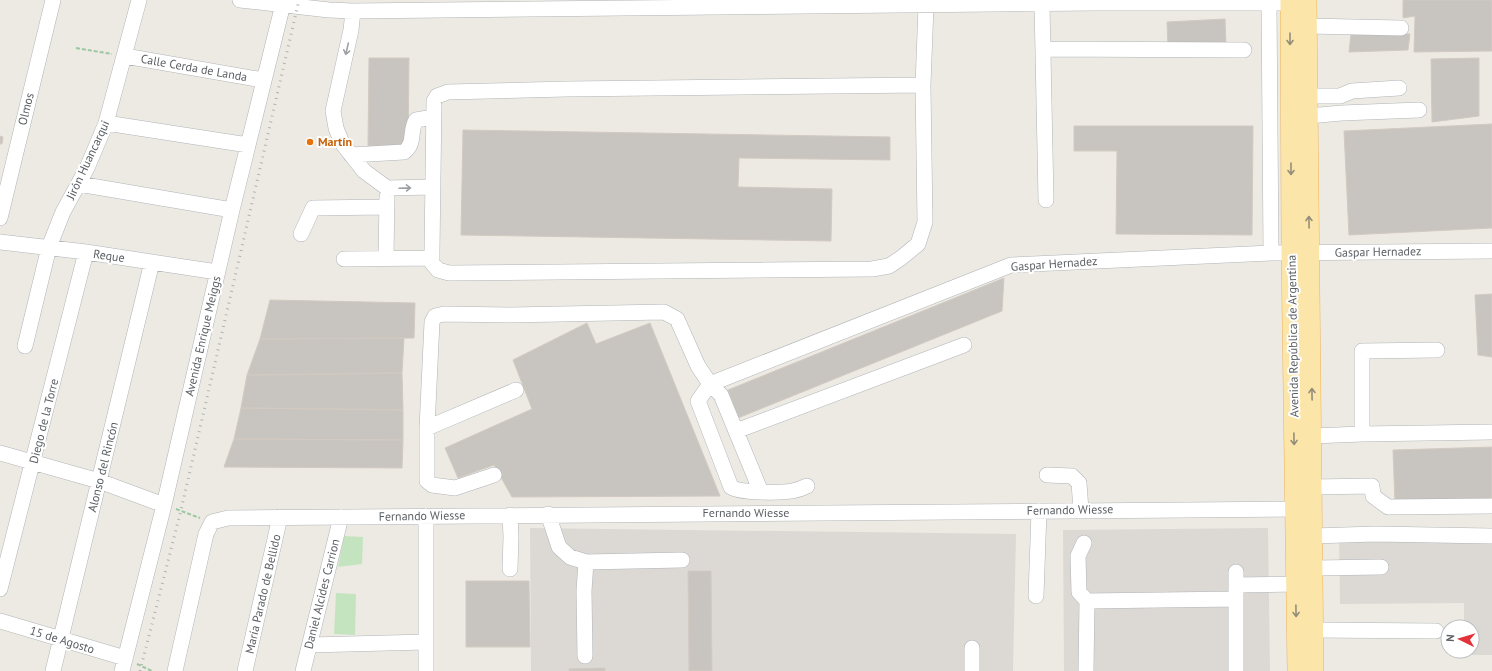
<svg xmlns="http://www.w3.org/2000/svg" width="1492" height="671" font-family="'PT Sans',sans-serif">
<rect width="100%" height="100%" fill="#edeae3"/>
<path fill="#dcd9d5" d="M530,528L1016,534L1013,671H531Z
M1268,528L1270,671H1064L1063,530Z
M1492,529V655H1464V651H1472V627H1464V603L1340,604L1339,530Z"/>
<path fill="#c4e4bf" d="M344,536L363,537L362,564L338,567Z
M336,593L356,594L355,635L334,634Z"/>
<path fill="#c8c5c0" stroke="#d2cac1" d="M1403,0H1492V51L1414,52L1415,16L1403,18Z
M1225,19L1226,45L1168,48L1167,22Z
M1351,34H1410L1408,50L1349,52Z
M369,58H409L408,146H368Z
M1479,58V116L1432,122L1431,59Z
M1492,124V228L1349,235L1344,131Z
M1074,126H1253L1252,235L1116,234L1117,151H1074Z
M463,130L890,137V160L739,158L738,187L832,189L831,241L461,235Z
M0,136L3,137L2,144H0Z
M1004,278L1002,311L738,418L728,390Z
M1492,294V357L1478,355L1475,295Z
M270,300L415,303L414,338L260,339Z
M587,323L596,344L650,323L720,496L512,497L494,465L458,478L445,448L532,409L513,360Z
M404,338L402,373L247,375L260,339Z
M402,373L403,410L241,408L247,375Z
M241,408L403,410V440L234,439Z
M234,439L403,440L402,468L224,467Z
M1492,447V503L1395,504L1393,450Z
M688,571H711L712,671H689Z
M466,581H529L530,647H466Z
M605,668V671H569V669Z"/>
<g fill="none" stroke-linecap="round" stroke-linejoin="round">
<g stroke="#b0b4b8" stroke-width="16">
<path id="minor" d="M240,0L329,10L353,11L1095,3H1300
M1042,4L1046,200
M1269,4L1271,253
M353,11L351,30L333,111L336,128L342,143L364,171L387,188L433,187
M1308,26L1401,28
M1043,49L1244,50
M125,56L263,80
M923,85L567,89L448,92L437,96L434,101L432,251V263L438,270L449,273L872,269L889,266L901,258L918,244L925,222L923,85L926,6
M1308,96H1340L1352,91L1399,88
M1308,116L1342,113L1419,110
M106,123L248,145
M351,155L404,152C416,143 409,132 416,120L434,117
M79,184L232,210
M0,218L53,0
M301,234L313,208L387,207
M0,242L86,252L217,272
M386,258L387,197
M344,259L432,258
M25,346L49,247L63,212L87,168L106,123L139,0
M427,428L516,390
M736,431L964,345
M1362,434V351L1437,350
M1312,436L1362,434L1492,432
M0,453L99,481L164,505
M494,475L455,488L432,485L427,481V428L432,322L435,316L444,314L510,315L664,312L677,319L698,366L710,384L721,395L761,492
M1047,475L1072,476L1079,483L1081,510
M807,486C803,488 797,490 792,491C781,493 739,493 731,487L698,401L710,384L1011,265L1271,253L1492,251
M1313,487L1372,486L1373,496L1388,507L1492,506
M548,514L559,547L570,557L586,562L584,591L585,656
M426,516V671
M1313,536L1375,534L1492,536
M1084,543L1078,556L1079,592L1087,601L1236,599
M586,562L682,560
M1314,568L1381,567
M510,569L511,537L510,515
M1236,572V671
M1236,585L1296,584
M0,589L86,252
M1036,596L1039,511
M0,621L125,658
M1314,630L1436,631
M310,645L426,642
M53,671L152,262
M122,671L164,505L232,210L284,0
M175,671L206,534L212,522L228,518L1304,509
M245,671L280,517
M303,671L341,517
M972,671V648
M1086,671L1087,601"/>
</g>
<g stroke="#edb35c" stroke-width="20">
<path id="major" d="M1290,0L1291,253L1297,671
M1307,0L1314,671"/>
</g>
<path stroke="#9ac8a1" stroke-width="2" stroke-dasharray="4 2" stroke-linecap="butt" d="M76,48L112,54
M176,509L200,518
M137,664L152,671"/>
<use href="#minor" stroke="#fff" stroke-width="15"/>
<use href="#major" stroke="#fce5a8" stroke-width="19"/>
<path stroke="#b1b2b3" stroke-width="3" stroke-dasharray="1 5" stroke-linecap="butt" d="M140,671L181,510L299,0"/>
</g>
<defs><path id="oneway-shaft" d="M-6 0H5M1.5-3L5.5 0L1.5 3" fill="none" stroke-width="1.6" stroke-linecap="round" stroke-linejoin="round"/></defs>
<g stroke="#938e7b">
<use href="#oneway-shaft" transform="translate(1290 39) rotate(90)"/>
<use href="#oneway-shaft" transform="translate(1291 169) rotate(90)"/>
<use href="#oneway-shaft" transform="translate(1309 222) rotate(-91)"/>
<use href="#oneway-shaft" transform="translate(1312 394) rotate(-91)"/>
<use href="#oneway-shaft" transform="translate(1294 439) rotate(89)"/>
<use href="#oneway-shaft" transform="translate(1296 611) rotate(89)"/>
</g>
<g stroke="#9d9fa1">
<use href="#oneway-shaft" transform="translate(347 49) rotate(103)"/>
<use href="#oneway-shaft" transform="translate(405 188) rotate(-2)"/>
</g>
<circle fill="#e8710a" stroke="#fff" stroke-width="1.5" cx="310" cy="142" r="4"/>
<g text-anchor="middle" stroke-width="4" stroke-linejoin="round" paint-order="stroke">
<g font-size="12" fill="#5b5f63" stroke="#fff">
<text transform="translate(194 68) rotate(10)" y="4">Calle Cerda de Landa</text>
<text transform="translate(26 109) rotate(-76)" y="4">Olmos</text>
<text transform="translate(88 160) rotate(-65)" y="4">Jirón Huancarqui</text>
<text transform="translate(1378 252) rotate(-1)" y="4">Gaspar Hernadez</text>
<text transform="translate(109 256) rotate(8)" y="4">Reque</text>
<text transform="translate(1054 264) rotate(-4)" y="4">Gaspar Hernadez</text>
<text transform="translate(203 336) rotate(-77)" y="4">Avenida Enrique Meiggs</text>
<text transform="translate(1293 336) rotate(-91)" y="4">Avenida República de Argentina</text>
<text transform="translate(44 421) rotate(-76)" y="4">Diego de la Torre</text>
<text transform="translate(103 467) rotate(-76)" y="4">Alonso del Rincón</text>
<text transform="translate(1070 510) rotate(-1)" y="4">Fernando Wiesse</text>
<text x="746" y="517">Fernando Wiesse</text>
<text transform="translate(422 516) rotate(-1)" y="4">Fernando Wiesse</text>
<text transform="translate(263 594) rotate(-77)" y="4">María Parado de Bellido</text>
<text transform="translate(322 594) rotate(-76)" y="4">Daniel Alcides Carrion</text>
<text transform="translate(62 640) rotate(17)" y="4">15 de Agosto</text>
</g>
<g font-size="12" font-weight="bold" fill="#c56008" stroke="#fff" text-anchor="start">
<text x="318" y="146">Martín</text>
</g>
</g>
<g transform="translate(1460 639) rotate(275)"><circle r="19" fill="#ffffff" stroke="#bdbfc1"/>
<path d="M0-3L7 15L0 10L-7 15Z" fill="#e33239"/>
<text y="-6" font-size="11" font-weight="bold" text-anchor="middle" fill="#5b5f63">N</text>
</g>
</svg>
